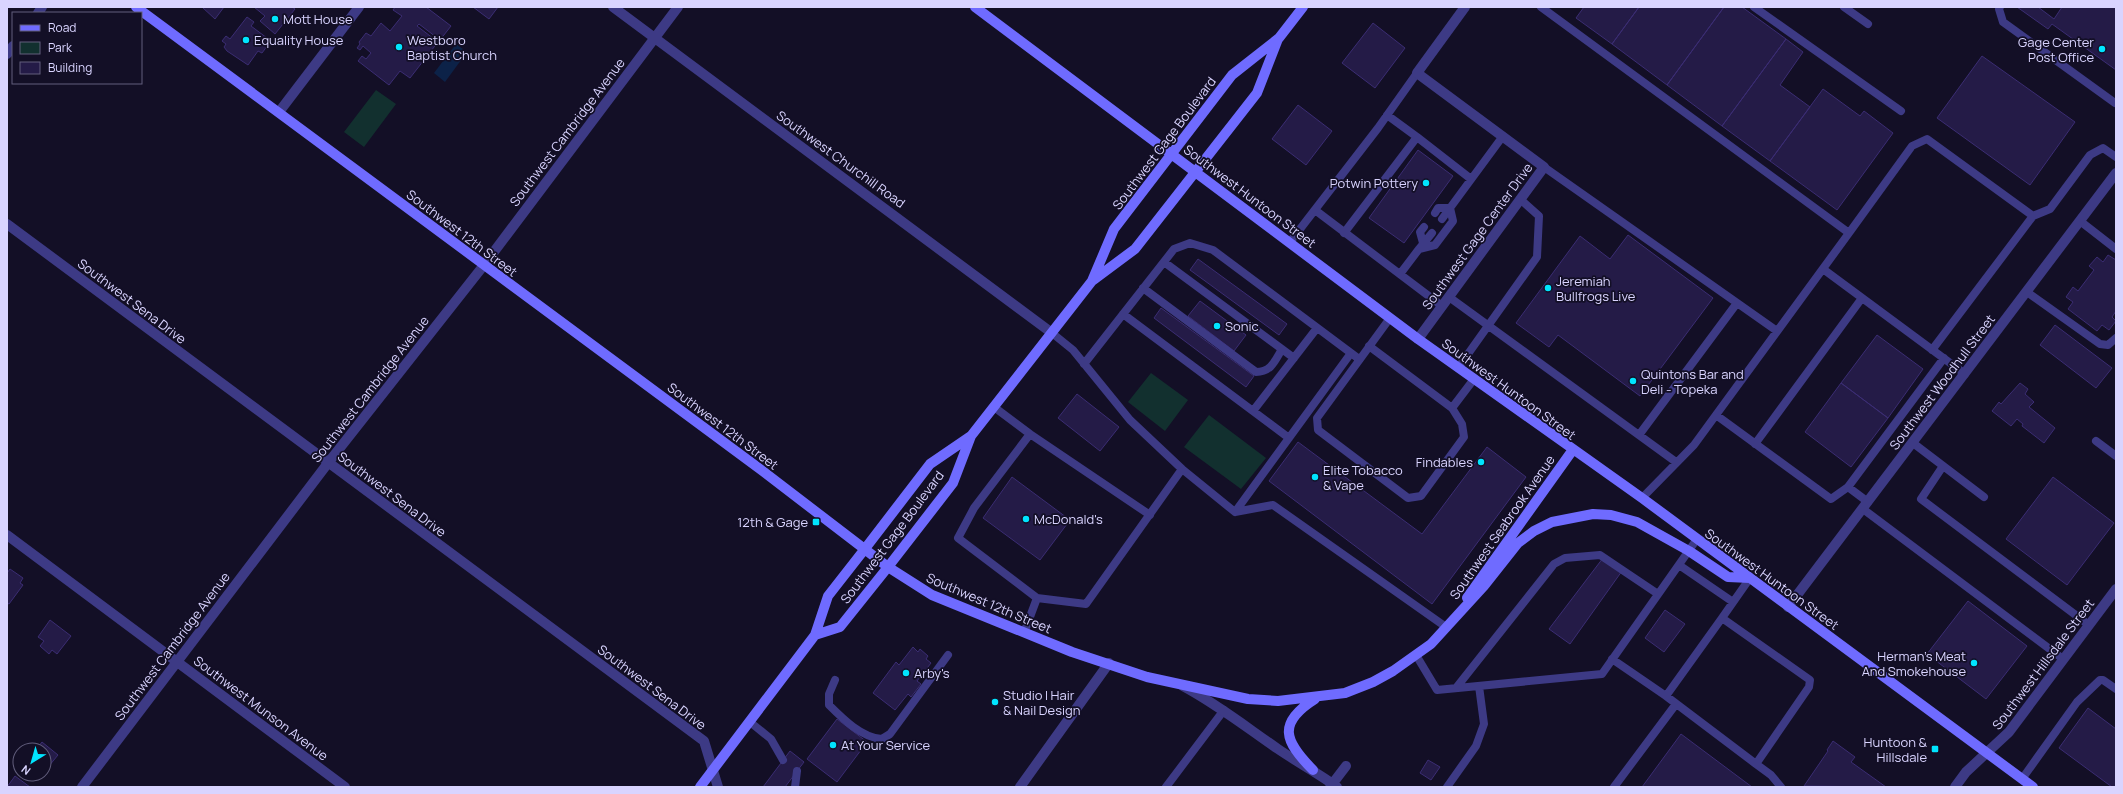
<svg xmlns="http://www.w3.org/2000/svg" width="2123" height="794" font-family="Manrope,sans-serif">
<rect width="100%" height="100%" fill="#130f26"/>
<path fill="#12302f" d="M376,90L396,104L364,147L344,132Z
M1151,373L1188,400L1165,431L1128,402Z
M1209,415L1266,458L1241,489L1184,447Z"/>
<path fill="#0c2248" d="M456,44L467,52L445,82L434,73Z"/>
<path fill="#241b47" stroke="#3b2d73" d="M202,7H224L215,19Z
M254,7H292L295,9L275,34L260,21L265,16Z
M395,7H426L451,26L440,40L419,24L417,26L438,42L410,78L400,71L389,85L358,61L362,56L366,59L371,53L363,46L360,50L357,48L360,44L359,42L366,33L371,36L381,23L390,31L402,16L393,10Z
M473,7H498L489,19Z
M1584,7H1639L1612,44L1576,18Z
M1639,7H1724L1667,85L1612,44Z
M1724,7H1742L1786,39L1722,126L1667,85Z
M2017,7H2038L2054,19L2062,7H2116V70L2052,24L2048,29Z
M247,17L254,22L251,26L271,41L262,53L258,51L248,65L227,51L224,47L226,44L222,41L226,36L230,39Z
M1373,23L1405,48L1375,88L1342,63Z
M1786,39L1803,52L1780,85L1810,107L1770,161L1722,126Z
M1982,56L2075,122L2030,185L1937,118Z
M1823,89L1860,116L1864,111L1893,133L1837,210L1770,161Z
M1298,105L1332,131L1306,165L1272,139Z
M1418,150L1453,176L1404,243L1369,218Z
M1628,235L1713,298L1640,396L1558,335L1549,347L1516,323L1580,236L1610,259Z
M2108,255L2116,260V311L2112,317L2116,321L2109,330L2102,325L2097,331L2068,309L2073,302L2066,297L2073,287L2078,291L2094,270L2089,266L2097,257L2103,262Z
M1198,259L1287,324L1279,335L1190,270Z
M1200,301L1246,335L1234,351L1188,316Z
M1161,308L1254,376L1246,387L1154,318Z
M2055,325L2112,368L2096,388L2040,345Z
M1877,335L1923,369L1888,418L1841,383Z
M1841,383L1888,418L1851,467L1805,432Z
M2020,383L2028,389L2025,394L2034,402L2029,407L2055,428L2044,443L2022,426L2023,424L2017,419L2011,426L1992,411L1999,402L2001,404Z
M1077,394L1119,427L1100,451L1058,418Z
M1298,442L1422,534L1487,447L1526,477L1432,604L1269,481Z
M1012,477L1070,520L1040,560L983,518Z
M2053,477L2114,523L2067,585L2006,539Z
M1603,558L1622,571L1570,644L1549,629Z
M10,569L23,578L20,583L23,585L9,604L7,603V573Z
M1968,601L2027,646L1986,699L1927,654Z
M1665,610L1685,624L1664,652L1645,638Z
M50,620L71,636L57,654L52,650L49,654L40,646L44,641L38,637Z
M913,647L918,652L920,649L928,656L926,659L931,663L917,681L921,684L911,697L908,694L895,710L873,693L896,662L899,665Z
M2088,708L2116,729V787H2112L2059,748Z
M837,719L867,742L837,782L807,759Z
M1681,734L1752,787H1642Z
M1833,741L1855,757L1851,762L1886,787L1804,786L1828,751L1827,750Z
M42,742L58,755L44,772V750H36Z
M790,751L804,762L785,787H763Z
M1428,760L1440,767L1431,780L1420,773Z
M15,776L30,787H7Z"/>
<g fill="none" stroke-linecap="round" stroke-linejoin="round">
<path stroke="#3d3a85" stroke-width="8" d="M1541,7L1849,233L1694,445L1642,498
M1754,7L1901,111
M1844,7L1868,24
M2000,7L1999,9L2003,22L2115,103
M1417,137L1471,179
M1544,167L1777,331
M1315,210L1442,306
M1435,213L1438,208H1450L1503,136
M1442,219L1450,208
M2080,221L2116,249
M1344,233L1417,137L1387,115
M1849,233L1912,146L1927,139L2033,216L2050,209L2090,155L2103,148L2116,157
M1290,242L1378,128L1417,73
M1423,243L1420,232L1424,227
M1419,249L1432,233
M1164,262L1294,358
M1823,269L1965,374
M1400,274L1419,249L1435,245L1453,221L1450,208
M1143,288L1256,372C1271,372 1275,361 1282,349
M2027,292L2100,344L2108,345L2116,338
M1449,297L1676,462
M1123,314L1289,438
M1390,318L1317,418L1318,430L1408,498L1421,496L1464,437L1462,424L1452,408L1474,379
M1052,333L1073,350L1130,420L1182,469
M1369,346L1452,408
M1932,350L2033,216
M1084,364L1174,249L1190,243L1213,250L1359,359
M1458,368L1537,257L1539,216L1520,199
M994,407L1030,434L1150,515
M1253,411L1317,328
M1716,415L1831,499L1848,487L1944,358
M1030,434L974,508L958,538L1037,598L1086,604L1182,469L1235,512L1273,505L1446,627
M1639,435L1737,303
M2096,441L2116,456
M1913,443L1984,497
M1755,444L1862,298
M1943,466L1921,499L2089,625
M1848,487L1868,502
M1863,509L2063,659
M1235,512L1351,353
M1679,565L1733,602
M1750,578L1722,618L1810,680L1809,687L1756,764L1771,775L1781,787
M1024,633L1037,598
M1416,655L1437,690L1602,674L1697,539
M1612,659L1666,696L1722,618
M835,680L829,694V705C843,719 862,738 882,739L890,734L948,655
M1456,688L1554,564L1565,558L1600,555L1658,594
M1666,696L1756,764
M750,722L771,739L783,760
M2022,779L2077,702L2100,680H2103L2116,689
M795,787L797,771
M1166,787L1224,710
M1447,787L1476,746L1484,724L1479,686
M1614,787L1676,704"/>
<path stroke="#3d3a85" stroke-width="10" d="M613,7L1052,333
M38,13L42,7
M7,54L13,46
M279,112L359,7
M7,224L704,741L718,787
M1418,339L1544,167L1417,73L1465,7
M7,535L345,787
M1788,607L2116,173
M1183,686C1217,704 1246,727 1278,749C1297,762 1318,773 1337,787
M82,787L328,463L484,265L678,7
M1020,787L1109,663
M1330,787L1346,766
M1955,787L1966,772L2009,732L2116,589"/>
<path stroke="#6f6bff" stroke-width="10" d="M136,7L760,469L888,567L932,595L1072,652L1147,677L1248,699L1278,701L1345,693L1373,682L1393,671L1431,644L1484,586L1518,543L1534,531L1552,522L1593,514L1611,515L1637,522L1689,551L1728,577L1750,578
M975,7L1418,339L1642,498L2033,787
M1092,281L1135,249L1257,93L1278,39
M1467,598L1572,451
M815,635L840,627L888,567L953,483L971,436L1092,281L1114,229L1232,75L1279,38L1303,7
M1313,770C1284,741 1277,723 1315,699
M700,787L815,635L828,596L864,550L930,464L971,436"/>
</g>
<g fill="#00e5ff" stroke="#130f26" stroke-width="1.5">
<circle cx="275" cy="19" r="4"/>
<circle cx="246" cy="40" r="4"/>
<circle cx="399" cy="47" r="4"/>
<circle cx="2102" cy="49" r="4"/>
<circle cx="1426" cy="183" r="4"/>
<circle cx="1548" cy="288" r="4"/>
<circle cx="1217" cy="326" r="4"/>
<circle cx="1633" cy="381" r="4"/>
<circle cx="1481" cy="462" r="4"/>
<circle cx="1315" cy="477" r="4"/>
<circle cx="1026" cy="519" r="4"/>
<rect x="812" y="518" width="8" height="8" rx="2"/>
<circle cx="1974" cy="663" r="4"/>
<circle cx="906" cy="673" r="4"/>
<circle cx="995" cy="702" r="4"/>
<circle cx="833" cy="745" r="4"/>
<rect x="1931" y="745" width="8" height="8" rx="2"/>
</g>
<g text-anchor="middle" stroke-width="3.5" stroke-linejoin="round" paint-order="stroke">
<g font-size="13" fill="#d9d4ff" stroke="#130f26" text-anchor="start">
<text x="283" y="24">Mott House</text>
<text x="254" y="45">Equality House</text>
<text x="407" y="45">Westboro<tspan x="407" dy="15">Baptist Church</tspan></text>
<text x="2094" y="47" text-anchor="end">Gage Center<tspan x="2094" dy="15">Post Office</tspan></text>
<text x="1418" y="188" text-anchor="end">Potwin Pottery</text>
<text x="1556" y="286">Jeremiah<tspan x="1556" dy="15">Bullfrogs Live</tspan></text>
<text x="1225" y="331">Sonic</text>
<text x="1641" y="379">Quintons Bar and<tspan x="1641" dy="15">Deli - Topeka</tspan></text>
<text x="1473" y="467" text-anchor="end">Findables</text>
<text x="1323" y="475">Elite Tobacco<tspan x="1323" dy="15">&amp; Vape</tspan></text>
<text x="1034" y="524">McDonald's</text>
<text x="808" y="527" text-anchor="end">12th &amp; Gage</text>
<text x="1966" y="661" text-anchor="end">Herman's Meat<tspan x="1966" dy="15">And Smokehouse</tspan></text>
<text x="914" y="678">Arby's</text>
<text x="1003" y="700">Studio I Hair<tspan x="1003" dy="15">&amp; Nail Design</tspan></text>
<text x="1927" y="747" text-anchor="end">Huntoon &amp;<tspan x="1927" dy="15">Hillsdale</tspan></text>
<text x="841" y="750">At Your Service</text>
</g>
<g font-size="13" fill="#d9d4ff" stroke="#130f26">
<text transform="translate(567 132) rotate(-53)" y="5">Southwest Cambridge Avenue</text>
<text transform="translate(1164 143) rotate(-53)" y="5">Southwest Gage Boulevard</text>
<text transform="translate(841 159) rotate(36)" y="5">Southwest Churchill Road</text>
<text transform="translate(1250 196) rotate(37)" y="5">Southwest Huntoon Street</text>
<text transform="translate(462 233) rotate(37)" y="5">Southwest 12th Street</text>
<text transform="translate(1477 236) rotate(-54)" y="5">Southwest Gage Center Drive</text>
<text transform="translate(132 301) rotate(37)" y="5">Southwest Sena Drive</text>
<text transform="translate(1942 382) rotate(-53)" y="5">Southwest Woodhull Street</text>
<text transform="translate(370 389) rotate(-52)" y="5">Southwest Cambridge Avenue</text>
<text transform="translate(1509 389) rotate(36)" y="5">Southwest Huntoon Street</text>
<text transform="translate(723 426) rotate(37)" y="5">Southwest 12th Street</text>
<text transform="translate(392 494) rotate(37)" y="5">Southwest Sena Drive</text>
<text transform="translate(1502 527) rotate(-55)" y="5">Southwest Seabrook Avenue</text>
<text transform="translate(892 537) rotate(-53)" y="5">Southwest Gage Boulevard</text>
<text transform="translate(1772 579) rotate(36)" y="5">Southwest Huntoon Street</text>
<text transform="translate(989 603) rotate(23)" y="5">Southwest 12th Street</text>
<text transform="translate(172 646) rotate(-53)" y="5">Southwest Cambridge Avenue</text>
<text transform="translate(2043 664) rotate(-53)" y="5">Southwest Hillsdale Street</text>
<text transform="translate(652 687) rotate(37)" y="5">Southwest Sena Drive</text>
<text transform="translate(261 708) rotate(37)" y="5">Southwest Munson Avenue</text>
</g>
</g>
<rect width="2123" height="794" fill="none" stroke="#d9d4ff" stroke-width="16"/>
<rect x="12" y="12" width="130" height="72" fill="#130f26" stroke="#625e7d"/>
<rect x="20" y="25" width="20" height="6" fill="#6f6bff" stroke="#625e7d"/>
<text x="48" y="32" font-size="12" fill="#d9d4ff">Road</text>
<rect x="20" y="42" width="20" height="12" fill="#12302f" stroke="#625e7d"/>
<text x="48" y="52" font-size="12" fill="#d9d4ff">Park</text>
<rect x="20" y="62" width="20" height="12" fill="#241b47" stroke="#625e7d"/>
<text x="48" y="72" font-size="12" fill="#d9d4ff">Building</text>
<g transform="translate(32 762) rotate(217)"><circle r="19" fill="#130f26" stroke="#625e7d"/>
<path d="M0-3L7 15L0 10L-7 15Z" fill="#00e5ff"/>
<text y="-6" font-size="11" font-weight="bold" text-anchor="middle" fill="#d9d4ff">N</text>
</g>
</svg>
